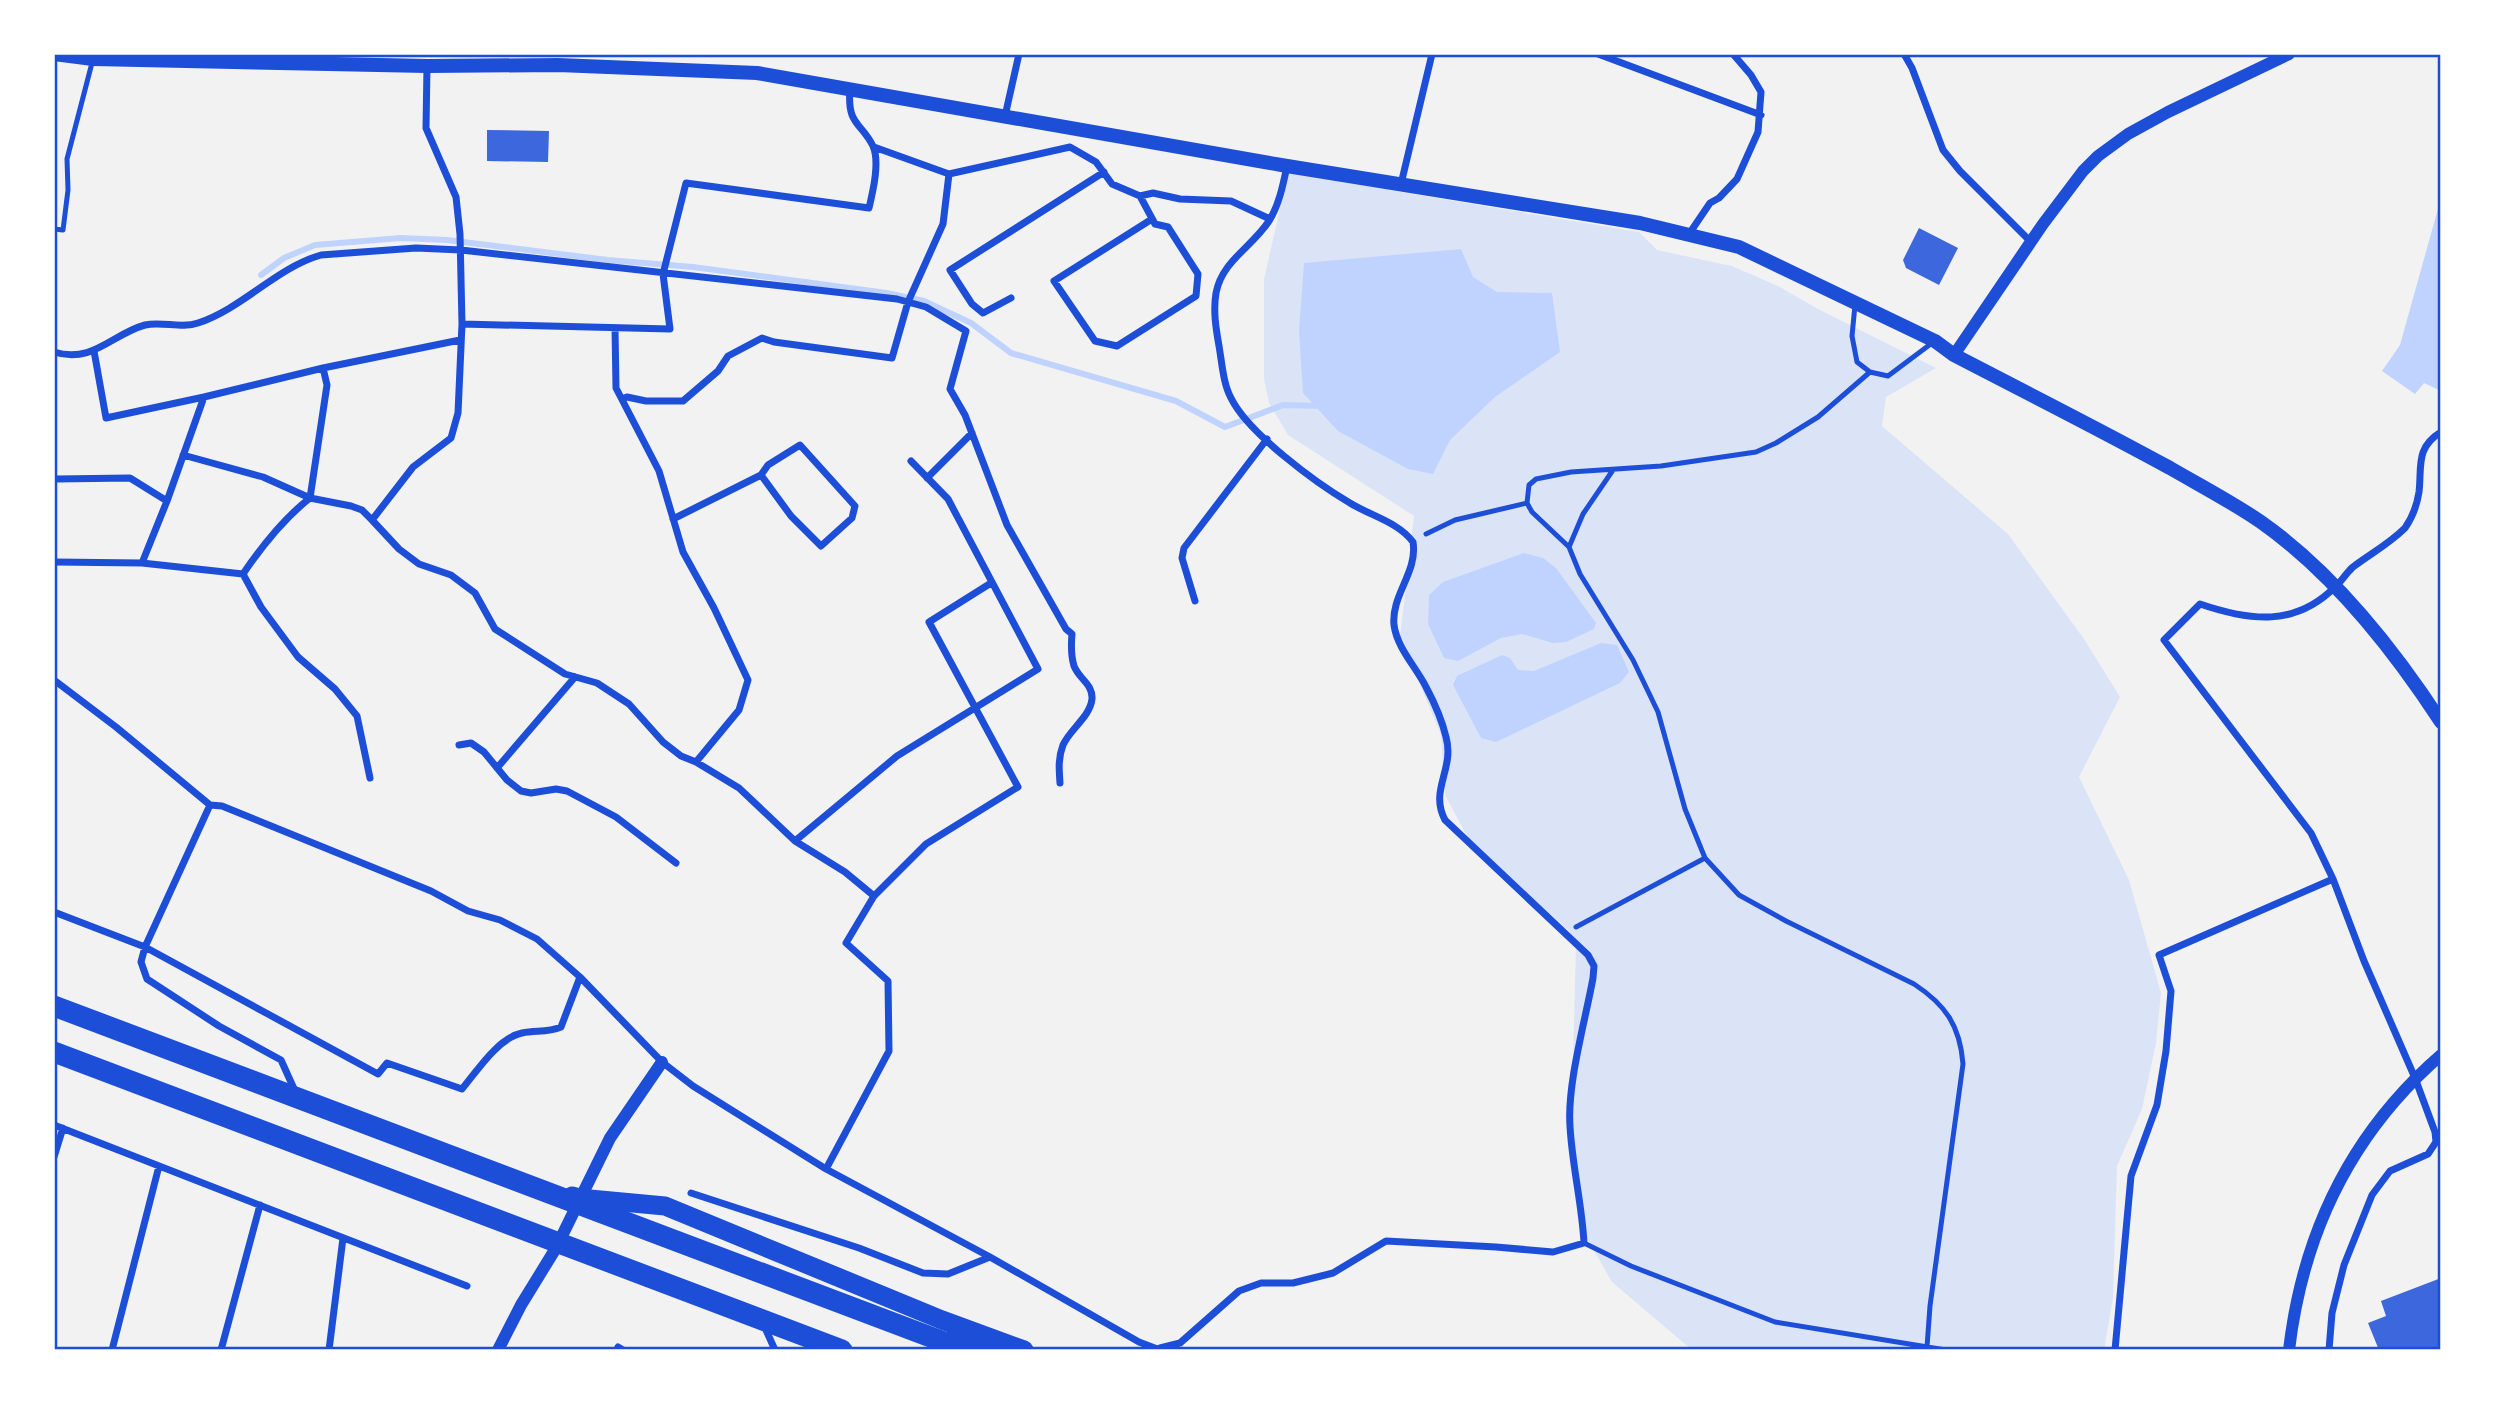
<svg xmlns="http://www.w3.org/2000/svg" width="2495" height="1404" font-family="'Fira Sans Condensed',sans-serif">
<rect width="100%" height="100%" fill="#f2f2f2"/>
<path fill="#dbe4f7" d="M1288,173L1639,232L1657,250L1732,266L1778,286L1818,309L1936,368L1886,397L1882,426L2008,534L2084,639L2120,697L2079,777L2129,880L2161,993L2156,1043L2142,1109L2117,1166L2113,1298L2104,1350H1692L1612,1282L1585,1235L1571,1143L1576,944L1569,931L1469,840L1445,795L1441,735L1400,637L1414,516L1288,435L1269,403L1264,379V279Z"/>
<path fill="#bfd3fe" d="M2441,198V391L2424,383L2415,394L2382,371L2400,345Z
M1461,249L1473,277L1497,292L1552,293L1560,352L1495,397L1450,440L1433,474L1408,469L1338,431L1303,393L1299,331L1304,263Z
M1524,553L1543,558L1556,568L1596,623L1594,629L1566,642L1553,643L1522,634L1501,638L1458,661L1444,658L1428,624L1429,595L1443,582Z
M1601,643L1617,645L1629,672L1620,683L1496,742L1481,738L1453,685L1457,676L1502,655L1510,658L1518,670L1534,671Z"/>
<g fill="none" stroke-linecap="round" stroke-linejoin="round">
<path stroke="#bfd3fe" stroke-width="6" d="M261,275L284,258L315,245L401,238L447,240L608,260L693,267L887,293L924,301L971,323L1011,353L1176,401L1225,427L1283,405L1321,406"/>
</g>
<path fill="#3d67dc" d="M487,130L549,131L548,162L487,161Z
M1919,228L1958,248L1939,285L1906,268L1903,260Z
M2441,1278V1350H2379L2368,1323L2386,1316L2381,1301Z"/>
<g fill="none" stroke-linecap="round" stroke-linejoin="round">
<path stroke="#1d4ed8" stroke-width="5" d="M54,229L63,230L68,190L67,159L93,59
M1855,305L1852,336L1857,362L1870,372L1888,376L1932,343
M1527,503L1532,512L1569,547L1583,514L1613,470
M1426,534L1455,520L1527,503L1529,485L1536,479L1571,472L1661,466L1756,452L1776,443L1818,417L1870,372
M1569,547L1580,574L1633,660L1658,712L1685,809L1705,858L1739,895L1786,921L1914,984C1946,1005 1960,1026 1963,1064L1930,1306L1927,1347
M1576,927L1705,858
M1584,1243L1631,1266L1775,1322L1946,1350
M2019,1350H2067"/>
<path stroke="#1d4ed8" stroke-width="7" d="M1598,54L1761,115
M1904,54L1912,68L1943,150L1960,171L2031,242
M1005,116L1019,54
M874,147L949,174L1070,147L1096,162L1112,184L1140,196L1155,224L1168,227L1198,274L1196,296L1117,346L1095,341L1054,281L1152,219
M1401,184L1432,54
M1140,196L1153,193L1180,199L1231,201L1270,219
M1689,234L1710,203L1719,198L1737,179L1758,132L1761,92L1751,75L1733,54
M1011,298L983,313L972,304L950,270L1104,172
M462,324L670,329L663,274L686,183L869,208C873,191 880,162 873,146C861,122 847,125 850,90
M615,328L616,388L659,471L683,552L714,608L748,680L739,710L696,762
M94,351L106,418L204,397
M54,352C93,364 112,334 145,325C162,321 182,329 198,323C243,308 276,268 321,255L416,248L461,250L897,299L926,307L966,331L950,389L965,415L1007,525L1066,629L1072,634C1071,645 1071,656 1074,666C1079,679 1093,684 1092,699C1090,717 1070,729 1063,745C1058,758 1059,769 1060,783
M622,399L627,397L646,401H683L718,371L728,356L762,338L774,342L892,358L908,302L943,224L949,174
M183,455L263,477L310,498L351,506L362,510L372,520L413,467L451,438L458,413L462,324L460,234L456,197L426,128L427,66
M54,477L56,479L130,478L167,501
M927,478L972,433
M673,519L761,475L768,465L800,445L855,506L852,518L821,546L791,516L761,475
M372,520L399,549L419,564L451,575L475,593L495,629L565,674L597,683L629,704L663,742L681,756L696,762L739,788L795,841L845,872L874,896
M54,562L142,563L167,501L204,397L323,368L460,340
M142,563L243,574L261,607L298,657L335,689L357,716L370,778
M243,574C262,546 283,519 310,498L327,385L323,368
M1195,601L1182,558L1184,548L1267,439
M54,680L116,727L210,805L222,806L431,891L468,911L500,920L537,939L580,977L662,1062L693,1086L826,1169L990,1257L1139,1342L1160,1350
M459,745L471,743L484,752L507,780L521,791L531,793L556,789L567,791L616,817L676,863
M497,768L575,677
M210,805L145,947L141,962L147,979L219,1026L281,1060L295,1091
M795,841L897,756L1038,669L948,499L911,461
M54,912L145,947L378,1074L387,1063L462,1089C477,1071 498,1038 522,1033C536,1030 547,1033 561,1027L580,977
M54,1125L467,1286
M54,1157L63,1128
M826,1169L889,1051L888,981L846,943L874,896L926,844L1018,787L929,622L991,583
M691,1193L859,1248L923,1273L948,1274L990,1257
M766,1330L775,1350
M618,1347L623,1350
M1160,1348L1180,1343L1239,1291L1261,1283H1293L1333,1273L1386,1241L1496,1247L1553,1252L1584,1243C1582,1204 1572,1165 1570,1126C1567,1084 1585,1022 1593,978L1594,966L1588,955L1445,820C1429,790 1455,769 1446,737C1442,720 1434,702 1426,687C1416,667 1397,648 1394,625C1391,595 1418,572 1413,542C1398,522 1371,516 1350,503C1316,483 1248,433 1231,398C1223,383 1222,363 1219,346C1216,329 1213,311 1216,293C1222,261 1252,247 1269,221C1279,205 1283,185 1287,166
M112,1350L159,1166
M221,1350L260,1205
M329,1350L343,1238
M2115,1350L2131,1176L2157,1105L2166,1051L2171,991L2159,955L2333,879
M2329,1350L2332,1313L2344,1265L2372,1195L2390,1171L2428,1154L2436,1142L2435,1132L2415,1078L2364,961L2333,879L2311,833L2164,640L2200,604C2250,621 2295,627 2335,587C2342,581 2346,573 2353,567C2370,554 2389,544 2405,528C2412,518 2417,505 2419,492C2422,467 2415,448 2441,432"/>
<path stroke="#1d4ed8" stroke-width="12" d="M1954,355L2043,224L2083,171L2098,156L2128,134L2168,112L2289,54
M498,1350L521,1305L556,1248L610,1138L662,1062
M2289,1350C2303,1232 2351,1133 2441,1055"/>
<path stroke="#1d4ed8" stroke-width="14" d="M54,54L93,59L427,66L558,65L757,73L1287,166L1640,223L1739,247L1935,341L1954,355C2027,393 2099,429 2170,468C2201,486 2232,502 2261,522C2332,572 2394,650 2441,722"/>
<path stroke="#1d4ed8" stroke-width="19" d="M572,1196L579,1198L665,1206L942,1320L1024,1350"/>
<path stroke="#1d4ed8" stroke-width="21" d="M54,1006L965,1350
M54,1052L842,1350
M953,1341L989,1350"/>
</g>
<rect width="2495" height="1404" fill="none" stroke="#ffffff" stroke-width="112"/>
<rect x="56" y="56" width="2383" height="1292" fill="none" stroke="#1d4ed8" stroke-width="2.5"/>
</svg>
